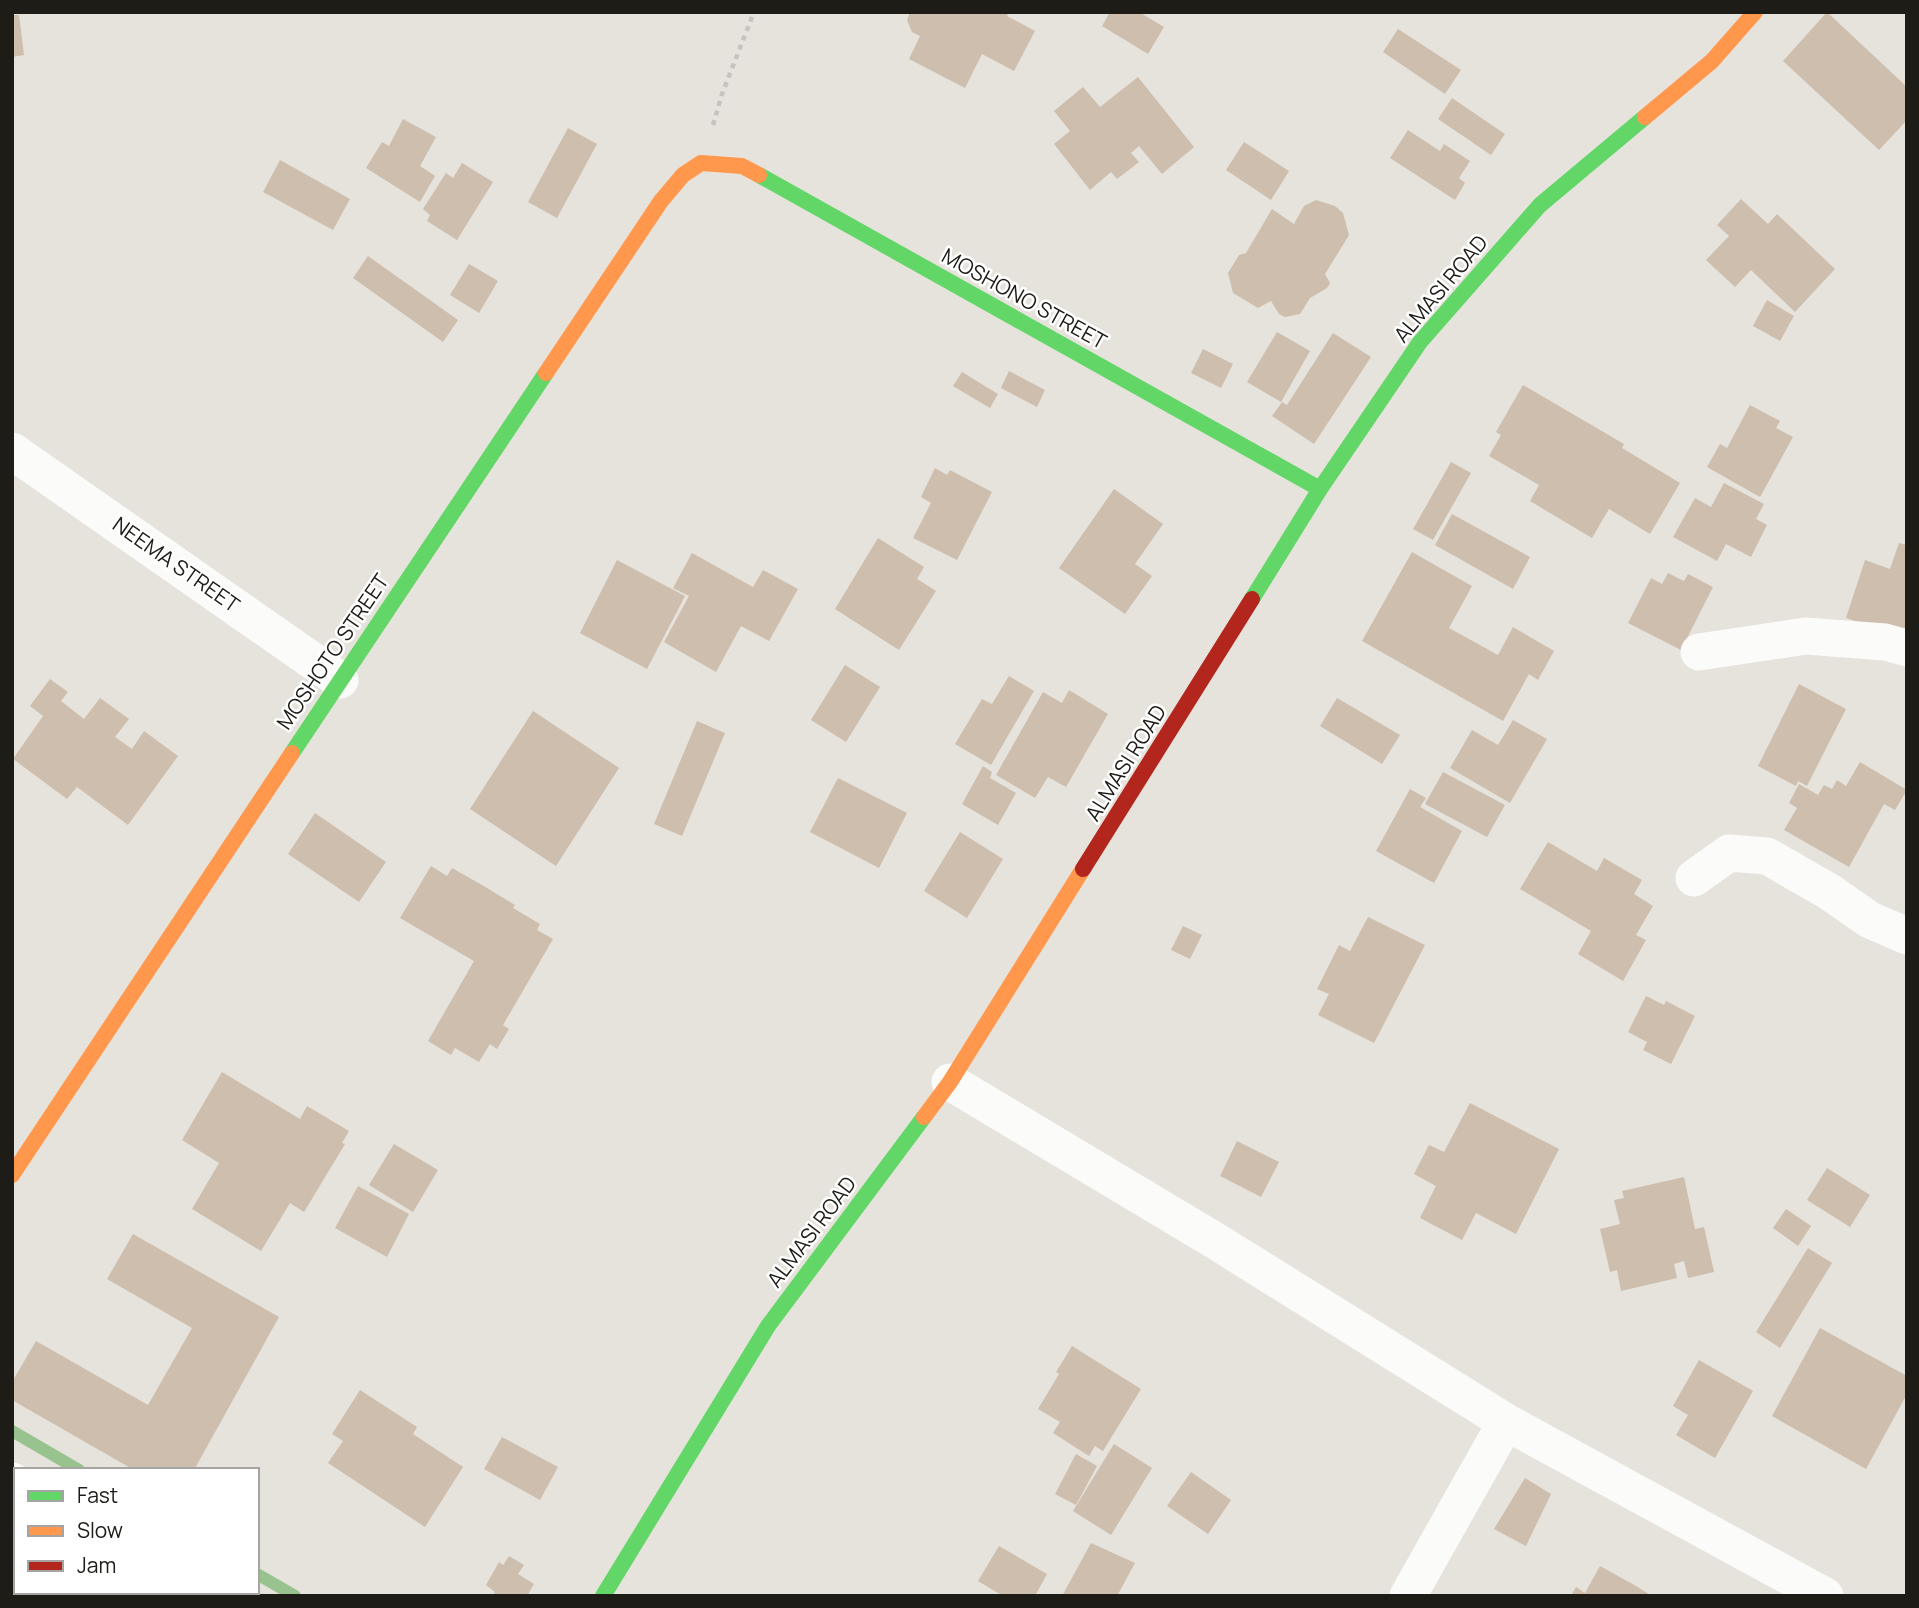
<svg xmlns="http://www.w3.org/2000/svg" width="1919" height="1608" font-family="Manrope,sans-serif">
<rect width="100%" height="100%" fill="#e6e3dc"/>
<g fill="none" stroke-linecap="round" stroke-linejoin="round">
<path stroke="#98c38f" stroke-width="12" d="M12,1431L79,1470
M257,1574L295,1596"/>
</g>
<path fill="#cdbead" d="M910,12H1009L1007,16L1035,31L1014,71L982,54L965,88L909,59L920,36L912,32L907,20Z
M1110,12H1139L1164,27L1148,54L1102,26Z
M1827,12L1907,87V120L1879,150L1783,61Z
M12,15H19L24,55L12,57Z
M1398,29L1461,70L1445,94L1383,52Z
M1138,77L1194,147L1162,174L1139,146L1131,153L1139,162L1117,179L1111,172L1090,190L1054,144L1070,131L1054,111L1083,87L1100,107Z
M1452,98L1505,134L1491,155L1438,119Z
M403,119L436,137L420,166L435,176L420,202L366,168L382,142L389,146Z
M568,128L597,144L557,218L528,202Z
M1408,130L1440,151L1444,144L1470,161L1459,178L1465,183L1455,200L1390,158Z
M1244,142L1289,171L1271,200L1226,170Z
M280,160L350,199L333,230L263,192Z
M462,163L493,182L457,240L427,221L430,215L423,209L446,173L453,178Z
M1741,199L1768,224L1777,214L1835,269L1795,312L1751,270L1735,287L1706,260L1729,236L1717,225Z
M1316,200L1335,206L1343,213L1349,235L1325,274L1330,283L1327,288L1310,298L1300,314L1285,317L1279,314L1271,301L1258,308L1233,293L1228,273L1239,255L1246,253L1272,209L1294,224L1304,206Z
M368,256L458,320L443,342L353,278Z
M469,264L498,281L479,313L450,295Z
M1767,300L1794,316L1780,341L1753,326Z
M1277,332L1310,351L1281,402L1247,382Z
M1333,333L1371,357L1314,444L1272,416L1282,402L1287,405Z
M1203,349L1233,364L1221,388L1191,373Z
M1009,371L1045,390L1037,407L1001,388Z
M962,372L998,394L990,408L953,386Z
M1523,385L1624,444L1622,448L1680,483L1650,534L1609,509L1592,538L1530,501L1539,485L1489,456L1501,435L1496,432Z
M1750,405L1780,421L1776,428L1793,437L1760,497L1707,467L1720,444L1727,448Z
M1451,462L1471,473L1433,540L1413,529Z
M935,468L947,475L950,470L992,492L957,560L913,538L931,503L921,497Z
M1724,483L1764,504L1756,519L1767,525L1751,557L1726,544L1717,561L1673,537L1695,498L1711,507Z
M1114,489L1163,524L1135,564L1152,576L1125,614L1059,568Z
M1452,514L1530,557L1513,589L1435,545Z
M878,538L924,567L917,579L936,591L899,650L835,609Z
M1899,543L1907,545V638L1846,618L1865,560L1890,569Z
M1412,552L1472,586L1449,628L1498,655L1513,627L1554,651L1538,680L1529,674L1503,721L1362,641Z
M692,553L753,587L763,570L798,589L769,641L741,626L716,672L664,642L689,596L673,588Z
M617,560L685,596L647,669L580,633Z
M1668,573L1684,581L1688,574L1713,587L1681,650L1628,623L1651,578L1662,584Z
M845,665L880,687L846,742L811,720Z
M1009,676L1034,691L991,765L955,744L982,699L992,704Z
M50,679L68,692L61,701L84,719L100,698L129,719L115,737L132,749L144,731L178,756L128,825L77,787L67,799L13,759L43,716L30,706Z
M1799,684L1846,709L1807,786L1798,781L1796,786L1758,766Z
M1069,690L1108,714L1066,787L1048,777L1035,798L996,775L1043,692L1062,703Z
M1337,698L1400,735L1382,764L1320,726Z
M533,711L619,768L556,866L470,809Z
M1513,720L1547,739L1510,803L1450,768L1472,730L1498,745Z
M697,721L725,733L682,836L654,824Z
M1860,762L1907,790L1895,810L1884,804L1849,867L1784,830L1797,808L1789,803L1799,784L1818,795L1824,785L1832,789L1837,780L1846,786Z
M983,766L992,772L990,778L1016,793L998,825L962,804Z
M1443,772L1505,805L1487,837L1425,804Z
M838,778L907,813L879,868L810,832Z
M1410,789L1426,798L1420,807L1462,831L1434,883L1376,851Z
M315,813L386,862L359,902L288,854Z
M960,832L1003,859L967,918L924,891Z
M1548,842L1597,871L1604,858L1642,880L1634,894L1653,906L1636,935L1646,940L1623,981L1578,954L1591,931L1520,889Z
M431,866L447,876L452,868L482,885L515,905L513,908L540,924L537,930L553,939L503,1025L509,1029L497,1049L490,1044L479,1062L455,1048L451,1055L428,1041L474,961L400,918Z
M1368,917L1425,945L1374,1043L1318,1015L1329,994L1317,989L1339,945L1350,951Z
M1183,926L1202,935L1190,959L1171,950Z
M1646,996L1664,1005L1666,1001L1695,1016L1671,1064L1643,1050L1647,1042L1628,1032Z
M222,1072L300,1119L307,1106L349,1131L342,1143L345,1144L304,1212L290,1203L261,1251L192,1209L219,1163L182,1140Z
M1470,1103L1559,1149L1516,1234L1476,1213L1462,1240L1420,1218L1436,1186L1414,1174L1429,1145L1444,1152Z
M1237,1141L1279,1162L1261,1197L1220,1176Z
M394,1144L438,1170L413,1212L369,1185Z
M1827,1168L1870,1195L1850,1227L1807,1200Z
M1684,1177L1695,1229L1704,1227L1714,1272L1688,1278L1684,1261L1674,1264L1677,1278L1621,1291L1617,1270L1610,1272L1600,1229L1620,1224L1614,1200L1624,1198L1622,1191Z
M358,1186L409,1214L387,1257L335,1228Z
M1786,1209L1811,1226L1798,1246L1773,1228Z
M133,1234L279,1317L194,1470H134L12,1400V1382L36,1341L148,1405L192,1328L107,1279Z
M1808,1248L1832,1263L1780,1348L1756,1332Z
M1820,1328L1907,1376V1394L1866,1469L1772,1416Z
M1072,1346L1141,1389L1103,1451L1095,1446L1089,1456L1053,1433L1060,1422L1038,1409L1059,1374L1056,1372Z
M1699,1360L1753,1391L1715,1458L1676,1435L1688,1415L1673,1406Z
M360,1390L417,1427L413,1434L463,1467L425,1527L328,1463L343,1441L332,1434Z
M502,1437L558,1467L540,1500L484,1469Z
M1114,1444L1152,1468L1111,1535L1073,1511Z
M1076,1454L1097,1466L1076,1505L1055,1494Z
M1191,1472L1231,1500L1208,1534L1167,1506Z
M1525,1478L1551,1494L1526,1546L1494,1529Z
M1091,1543L1135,1563L1117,1596H1062Z
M999,1546L1047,1574L1035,1596H1003L978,1581Z
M509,1556L524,1565L518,1574L534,1584L527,1596H493L495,1592L486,1585L499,1562L503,1565Z
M1600,1566L1636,1586L1652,1596H1571L1576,1587L1585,1593Z
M86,1592H183L181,1596H84Z"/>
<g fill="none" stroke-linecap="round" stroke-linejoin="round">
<path stroke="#c5c4c1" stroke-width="4.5" stroke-dasharray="5 5" stroke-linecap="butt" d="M713,125L722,94L754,12"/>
<path stroke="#fbfbfa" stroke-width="37" d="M12,451L340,680
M1699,652L1806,636L1885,642L1907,648
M1694,878L1729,853L1767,856L1828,891L1870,920L1907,936
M950,1082L1214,1240L1506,1422L1825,1596
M12,1481L16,1483
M201,1592L207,1596
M1408,1596L1506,1422"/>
<path stroke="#63d668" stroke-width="16" d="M759,175L1320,489
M1252,599L1320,489L1420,342L1540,205L1645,117
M292,753L546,373
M603,1596L768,1326L924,1117"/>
<path stroke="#ff974d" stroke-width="16" d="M1645,117L1712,61L1755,12
M546,373L661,201L683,175L701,163L742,166L759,175
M924,1117L950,1082L1083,869
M12,1175L292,753"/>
<path stroke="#b3261e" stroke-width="16" d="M1083,869L1252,599"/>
</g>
<g text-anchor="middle" stroke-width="5" stroke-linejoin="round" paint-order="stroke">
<g font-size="21" fill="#1e1c17" stroke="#fff">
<text transform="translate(1441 289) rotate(-50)" y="7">ALMASI ROAD</text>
<text transform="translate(1024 299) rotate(29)" y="7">MOSHONO STREET</text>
<text transform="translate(176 565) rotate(35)" y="7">NEEMA STREET</text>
<text transform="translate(333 652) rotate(-56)" y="7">MOSHOTO STREET</text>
<text transform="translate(1126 763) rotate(-58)" y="7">ALMASI ROAD</text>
<text transform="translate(812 1232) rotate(-53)" y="7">ALMASI ROAD</text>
</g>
</g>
<rect width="1919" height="1608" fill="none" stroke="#1e1c17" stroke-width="28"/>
<rect x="14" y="1468" width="245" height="126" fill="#ffffff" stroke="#a5a4a2" stroke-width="2"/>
<rect x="28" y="1491" width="35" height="10" fill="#63d668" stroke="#a5a4a2" stroke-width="2"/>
<text x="77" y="1503" font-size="21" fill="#1e1c17">Fast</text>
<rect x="28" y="1526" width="35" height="10" fill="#ff974d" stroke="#a5a4a2" stroke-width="2"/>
<text x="77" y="1538" font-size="21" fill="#1e1c17">Slow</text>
<rect x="28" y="1561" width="35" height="10" fill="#b3261e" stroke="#a5a4a2" stroke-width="2"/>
<text x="77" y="1573" font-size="21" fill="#1e1c17">Jam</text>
</svg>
